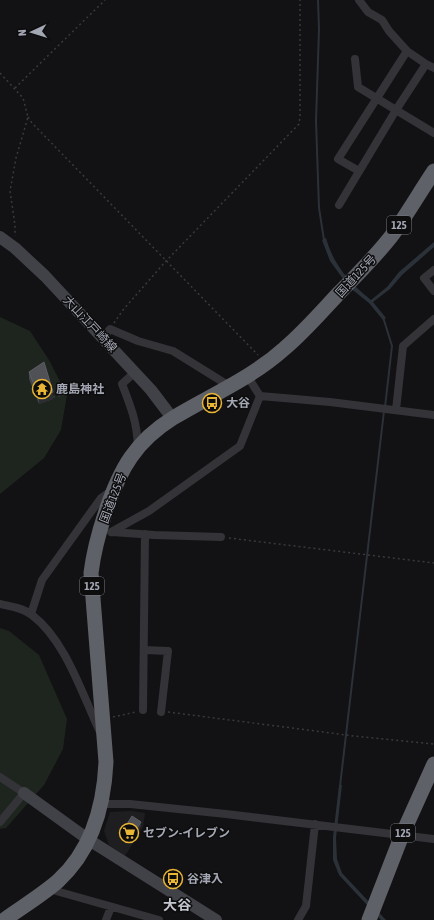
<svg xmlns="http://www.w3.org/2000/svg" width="434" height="920" font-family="'Asap Condensed','Noto Sans JP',sans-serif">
<rect width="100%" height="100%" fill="#121113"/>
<path fill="#1e1e20" d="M132,811L145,813L143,827L125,856L109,845L104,831L110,812Z"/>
<path fill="#1e251f" d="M0,317L30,331L49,360L67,395L61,430L44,458L0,494Z
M0,628L9,631L39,655L67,719L63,749L44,785L6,828L0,829Z"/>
<path fill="#2b3138" d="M326,238C334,266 349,282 371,300L387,287L399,272L434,242V247L402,275L390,289L373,302L386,318L383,320L369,303L349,287L330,261L322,240Z
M339,785H342L336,838L337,859L342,873L386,920H381L339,875L333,860V837Z"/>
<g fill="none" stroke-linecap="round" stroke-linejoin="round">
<path stroke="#2b3138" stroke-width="2" d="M318,0L319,29L316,121L319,208L324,240
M383,317L392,346L385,407
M340,786L384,411"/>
<path stroke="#393a3f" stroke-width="1.5" stroke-dasharray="2 3" stroke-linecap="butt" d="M0,73L23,98L28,117L16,158L10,191L15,225V236
M15,88L105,0
M28,117L32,123L258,355
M114,323L123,310L166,261L299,124L300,116V0
M53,397L104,388
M229,538L434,563
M168,712L354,736L434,744
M113,717L136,712"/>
<path stroke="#333338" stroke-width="8" d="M359,0L368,12L382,20L389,31L407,51L426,64L434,68
M355,59L358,87L434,133
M359,171L338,159L407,51
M339,205L396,110L426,64
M434,270L424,278L434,291
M103,338L110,329L138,341L173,351L231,387
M135,372L122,384C131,407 137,422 138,447
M248,377L260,396L330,402L434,415
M396,410L403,346L434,319
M111,532L149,511L240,446L260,396
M112,532L154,535L221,537
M0,604C10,606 23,608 32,615C66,641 82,694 100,732
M31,614L42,580L101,498L111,491
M144,650L168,651L161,712
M143,710L145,534
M0,777L24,793L0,822
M101,804H130L226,814L434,839
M49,889L159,920
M106,920L111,907
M298,920L306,906L315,824"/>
<path stroke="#414248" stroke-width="12" d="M0,237L15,248L45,276L151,390L173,419
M24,793L89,840L216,920"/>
<path stroke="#5f6168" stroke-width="15" d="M4,920C22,907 42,895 58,881C92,850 104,806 106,762L91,573C95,540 112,484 131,457C142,441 157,428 173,418C211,395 252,378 285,348C305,331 322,311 340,292C358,274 377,255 393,234C407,214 420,192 434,171
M369,920L402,835L434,764"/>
</g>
<path fill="#45464b" d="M29,372L53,399L39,404L29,379Z
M141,826L131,842L122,837V832Z"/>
<path fill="#2c2d30" d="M53,392V399L39,404V397Z
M141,822V826L131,842V838Z"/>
<path fill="#4f5156" stroke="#5c5e65" d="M44,362L53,392L39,397L29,372Z
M132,816L141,822L131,838L122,832Z"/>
<defs>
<g id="temple-ring" transform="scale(1)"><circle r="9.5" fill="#0d0d0e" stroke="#e9b534" stroke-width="1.5"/><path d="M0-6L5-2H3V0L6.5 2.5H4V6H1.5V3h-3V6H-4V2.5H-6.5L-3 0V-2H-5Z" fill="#e9b534"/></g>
<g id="bus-ring" transform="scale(1)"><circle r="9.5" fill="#0d0d0e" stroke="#e9b534" stroke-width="1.5"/><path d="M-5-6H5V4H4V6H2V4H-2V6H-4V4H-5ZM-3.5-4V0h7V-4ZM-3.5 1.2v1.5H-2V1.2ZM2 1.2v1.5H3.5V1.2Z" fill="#e9b534"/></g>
<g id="supermarket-ring" transform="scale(1)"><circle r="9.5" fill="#0d0d0e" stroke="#e9b534" stroke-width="1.5"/><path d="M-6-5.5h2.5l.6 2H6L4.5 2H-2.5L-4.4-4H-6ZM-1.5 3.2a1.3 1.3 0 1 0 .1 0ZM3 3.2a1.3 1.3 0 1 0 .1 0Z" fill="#e9b534"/></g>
</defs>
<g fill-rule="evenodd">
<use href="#temple-ring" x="42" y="389"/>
<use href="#bus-ring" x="212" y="403"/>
<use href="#supermarket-ring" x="129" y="833"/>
<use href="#bus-ring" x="173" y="879"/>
</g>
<g text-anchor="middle" stroke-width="3" stroke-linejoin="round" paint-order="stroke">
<g fill="#0d0d0e" stroke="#767982" stroke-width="1">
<rect x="387" y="216" width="24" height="18" rx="3"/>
<rect x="80" y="577" width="24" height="18" rx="3"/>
<rect x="391" y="824" width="24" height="18" rx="3"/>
</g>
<g font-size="11" font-weight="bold" fill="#a3a7b3">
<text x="399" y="229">125</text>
<text x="92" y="590">125</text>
<text x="403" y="837">125</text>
</g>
<g font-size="12" fill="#a3a7b3" stroke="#0d0d0e">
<text transform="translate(356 276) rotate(-47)" y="4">国道125号</text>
<text transform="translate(90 324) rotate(47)" y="4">大山江戸崎線</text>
<text transform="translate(113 498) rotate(-69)" y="4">国道125号</text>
</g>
<g font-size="12" font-weight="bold" fill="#a3a7b3" stroke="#0d0d0e" text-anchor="start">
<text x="56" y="393">鹿島神社</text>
<text x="226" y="407">大谷</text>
<text x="143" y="837">セブン-イレブン</text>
<text x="187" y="883">谷津入</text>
</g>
<g font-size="14" font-weight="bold" fill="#c4c7cf" stroke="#0d0d0e">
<text x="177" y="910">大谷</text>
</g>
</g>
<g transform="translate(32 32) rotate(266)" stroke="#0d0d0e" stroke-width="3" paint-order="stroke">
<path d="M0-3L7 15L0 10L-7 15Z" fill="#a3a7b3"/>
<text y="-6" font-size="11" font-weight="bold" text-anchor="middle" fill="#a3a7b3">N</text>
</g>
</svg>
